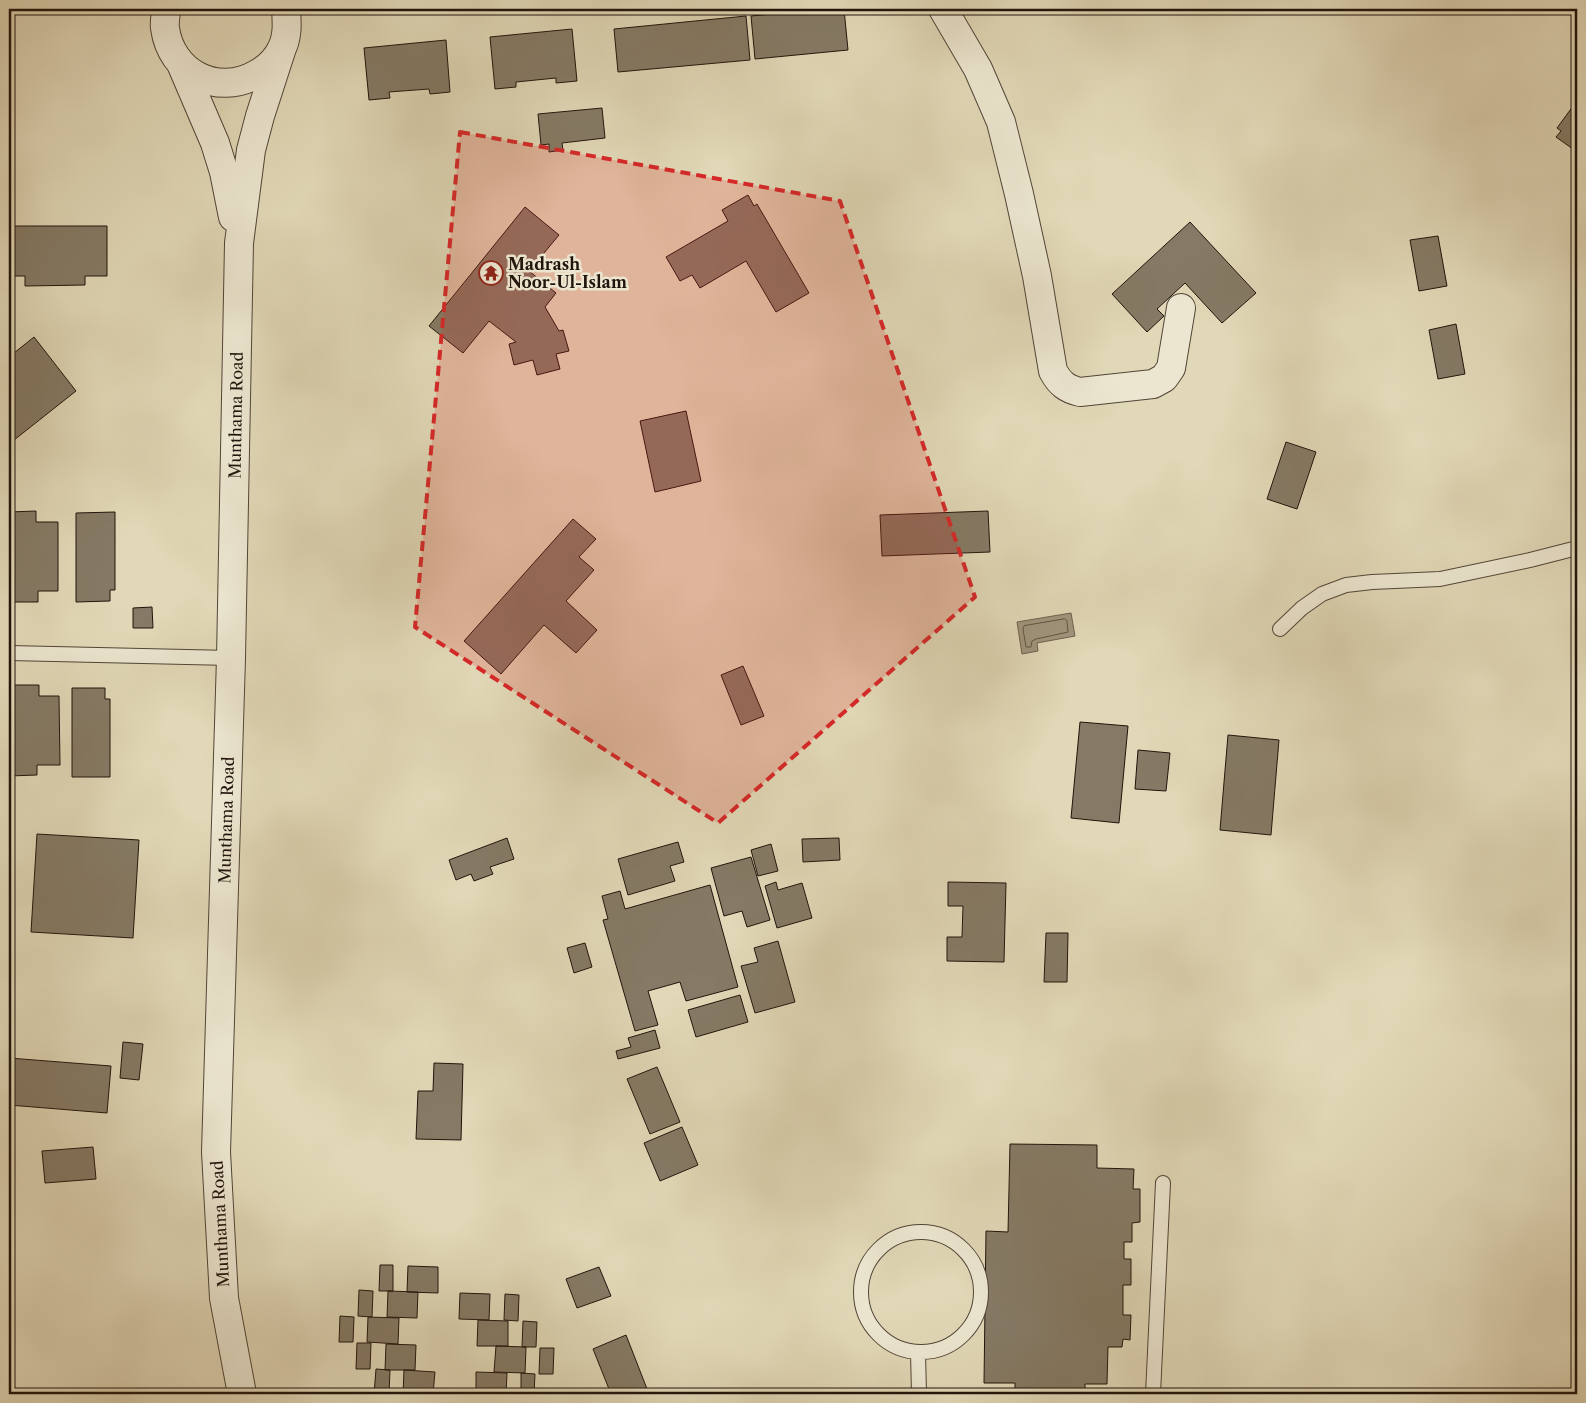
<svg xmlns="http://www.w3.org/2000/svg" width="1586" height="1403" font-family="'Libre Caslon Text',serif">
<rect width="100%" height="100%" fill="#e1d8b7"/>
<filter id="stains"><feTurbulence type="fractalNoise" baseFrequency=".004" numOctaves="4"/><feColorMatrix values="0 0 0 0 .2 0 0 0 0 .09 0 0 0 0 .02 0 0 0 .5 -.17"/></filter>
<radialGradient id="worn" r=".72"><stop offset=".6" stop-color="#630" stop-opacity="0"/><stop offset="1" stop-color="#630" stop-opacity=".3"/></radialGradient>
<path fill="#a0957d" stroke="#6d6150" d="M1071,613L1075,636L1037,643L1038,651L1022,654L1017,622Z"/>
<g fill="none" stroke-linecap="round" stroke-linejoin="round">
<path stroke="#605444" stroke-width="1" d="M1065,619L1067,621L1068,632L1036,639L1032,641L1031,647H1026L1023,629L1024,626Z"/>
</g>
<path fill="#857a65" stroke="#21140c" d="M826,9H844L848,50L755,59L751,16Z
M746,16L750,60L618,72L614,29Z
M572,29L577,81L556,83V78L516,82V87L495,89L490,37Z
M446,40L450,92L430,94L429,89L389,92L390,98L369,100L364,48Z
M1576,102H1577V152L1556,137L1561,131L1557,128Z
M602,108L605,138L562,143L563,150L549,152V144L541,145L538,114Z
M748,195L754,206L757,204L809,293L776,312L746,261L700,288L692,275L680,281L666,257L728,221L722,210Z
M525,207L559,235L529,271L556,293L545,307L559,331L563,330L569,351L556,354L560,369L537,375L533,360L514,365L509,344L516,342L489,321L463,353L429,326Z
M1190,222L1256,293L1222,323L1185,283L1157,309L1164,316L1147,332L1112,294Z
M9,226H107V276H85V285L25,286V276H9Z
M1438,236L1447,286L1419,291L1410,240Z
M1456,324L1465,374L1438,379L1429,330Z
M34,337L76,391L9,444V357Z
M686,411L701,481L655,492L640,421Z
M1286,442L1316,452L1297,509L1267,499Z
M36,511V522H58V591H38V602H9V512Z
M988,511L990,552L882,556L880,515Z
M115,512V590H110V601L76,602V513Z
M573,519L596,539L579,557L594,570L566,601L597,630L576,653L544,625L501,674L464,641Z
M152,607L153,628H133V608Z
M743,666L764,716L741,725L721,675Z
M9,685H39V696H59L60,765H37V775L9,776Z
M72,688H105V699H110V777H72Z
M1080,722L1128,726L1119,823L1071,818Z
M1228,735L1279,740L1271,835L1220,830Z
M1138,750L1170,753L1166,791L1135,789Z
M37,834L139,840L133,938L31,932Z
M507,838L514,859L490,867L493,874L474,881L471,874L456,880L449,860Z
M839,838L840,860L803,862L802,839Z
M678,842L684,862L670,866L675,881L628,895L618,859Z
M771,844L778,871L758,876L751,850Z
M751,857L770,920L747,927L742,911L724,916L711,868Z
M776,882L778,890L802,883L812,918L777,928L765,886Z
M948,882L1006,883L1004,962L947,961V937H962L963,906H948Z
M710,885L738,987L686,1001L680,982L648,991L658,1025L635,1031L603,920L608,919L602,896L620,891L625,909Z
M1046,933H1068L1067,982H1044Z
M778,941L795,1002L755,1013L741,966L758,962L754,948Z
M585,943L592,967L574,973L567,948Z
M740,995L748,1022L696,1037L688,1010Z
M655,1030L660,1048L618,1059L616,1051L631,1047L628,1038Z
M123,1042L143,1044L139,1080L120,1078Z
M9,1058L111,1066L107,1113L9,1105Z
M434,1063L463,1064L461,1140L416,1139L418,1091H433Z
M657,1067L680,1122L650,1134L627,1079Z
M682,1127L698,1165L660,1181L644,1143Z
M1010,1144L1097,1145V1168L1134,1169L1133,1189H1140V1222L1132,1223V1242H1124V1259H1131V1285H1123V1315H1131L1130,1340L1123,1339L1122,1347H1108L1107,1384H1085V1394H1015V1383H984L986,1231L1008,1232Z
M93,1147L96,1179L45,1183L42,1151Z
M380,1265H393V1291H379Z
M408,1266L438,1267V1293L407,1292Z
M599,1267L611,1296L577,1308L566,1279Z
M359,1290L373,1291L372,1317L358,1316Z
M388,1291L418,1292L417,1318L387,1317Z
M460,1293L490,1294L489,1320L459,1319Z
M505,1294L519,1295L518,1321L504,1320Z
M340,1316L354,1317L353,1342H339Z
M368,1317L399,1318L398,1344L367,1342Z
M478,1320L508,1321V1346H477Z
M523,1321L537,1322L536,1347H522Z
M626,1335L649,1394H611L593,1349Z
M357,1343H371L370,1369H356Z
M386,1344L416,1345L415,1370H385Z
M496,1346L526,1347L525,1373L494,1372Z
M540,1348H554L553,1374H539Z
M376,1369L390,1370L389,1394H374Z
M404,1370L435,1372L433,1394H403Z
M476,1372L507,1373L506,1394H476Z
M521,1373L535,1374L534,1394H521Z"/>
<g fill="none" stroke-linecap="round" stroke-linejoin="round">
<g stroke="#514537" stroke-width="16">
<path id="service" d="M1280,629L1302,608L1322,594L1346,585L1372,582L1440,579L1530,560L1577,548
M9,653L231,658
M861 1292a60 60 0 1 1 120 0a60 60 0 1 1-120 0Z
M918,1353L919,1394
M1153,1394L1163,1183"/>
</g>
<g stroke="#514537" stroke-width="30">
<g id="minor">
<path d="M166,9C166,15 164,22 165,28C171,73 217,97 257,74C266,69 276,60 281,50C288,37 287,23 286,9"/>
<path d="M943,9L978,69L1001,122L1019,194L1037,276L1053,371C1060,384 1067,389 1080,392L1153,384L1164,378L1171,368L1181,308"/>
<path d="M182,66L215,143L224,172L233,217"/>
<path id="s1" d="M242,1394L224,1298L216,1152L231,658L239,243L251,150L260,116L281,51"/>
</g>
</g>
<use href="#service" stroke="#ece6d0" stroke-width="14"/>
<use href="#minor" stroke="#ece6d0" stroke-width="28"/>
</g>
<path fill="#d62828" fill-opacity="0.2" stroke="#d62828" stroke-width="4" stroke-dasharray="10 6" stroke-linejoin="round" d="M460,132L840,201L975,597L718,823L415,627Z"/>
<defs>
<g id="temple-ring" transform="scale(1.25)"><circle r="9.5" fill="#ece6d0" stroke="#8f2418" stroke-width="1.5"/><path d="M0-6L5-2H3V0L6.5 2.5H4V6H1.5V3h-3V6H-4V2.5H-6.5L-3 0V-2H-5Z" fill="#8f2418"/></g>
</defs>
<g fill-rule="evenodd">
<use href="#temple-ring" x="491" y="273"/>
</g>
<g text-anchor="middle" stroke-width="5" stroke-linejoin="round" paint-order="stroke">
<g font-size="16" font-weight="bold" fill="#21140c" stroke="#ece6d0" text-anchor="start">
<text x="508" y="270">Madrash<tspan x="508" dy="18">Noor-Ul-Islam</tspan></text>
</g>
<g font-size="16" fill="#21140c" stroke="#ece6d0">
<text dy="6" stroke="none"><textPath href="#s1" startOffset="981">Munthama Road</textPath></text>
<text dy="6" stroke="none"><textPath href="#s1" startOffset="576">Munthama Road</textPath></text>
<text transform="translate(220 1224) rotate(-93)" y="6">Munthama Road</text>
</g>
</g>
<rect width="1586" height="1403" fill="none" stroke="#e1d8b7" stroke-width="30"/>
<rect x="10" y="10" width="1566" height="1383" fill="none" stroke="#21140c" stroke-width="2.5"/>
<rect x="15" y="15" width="1556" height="1373" fill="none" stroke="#21140c"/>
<rect width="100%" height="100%" filter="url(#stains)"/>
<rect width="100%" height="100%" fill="url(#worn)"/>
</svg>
